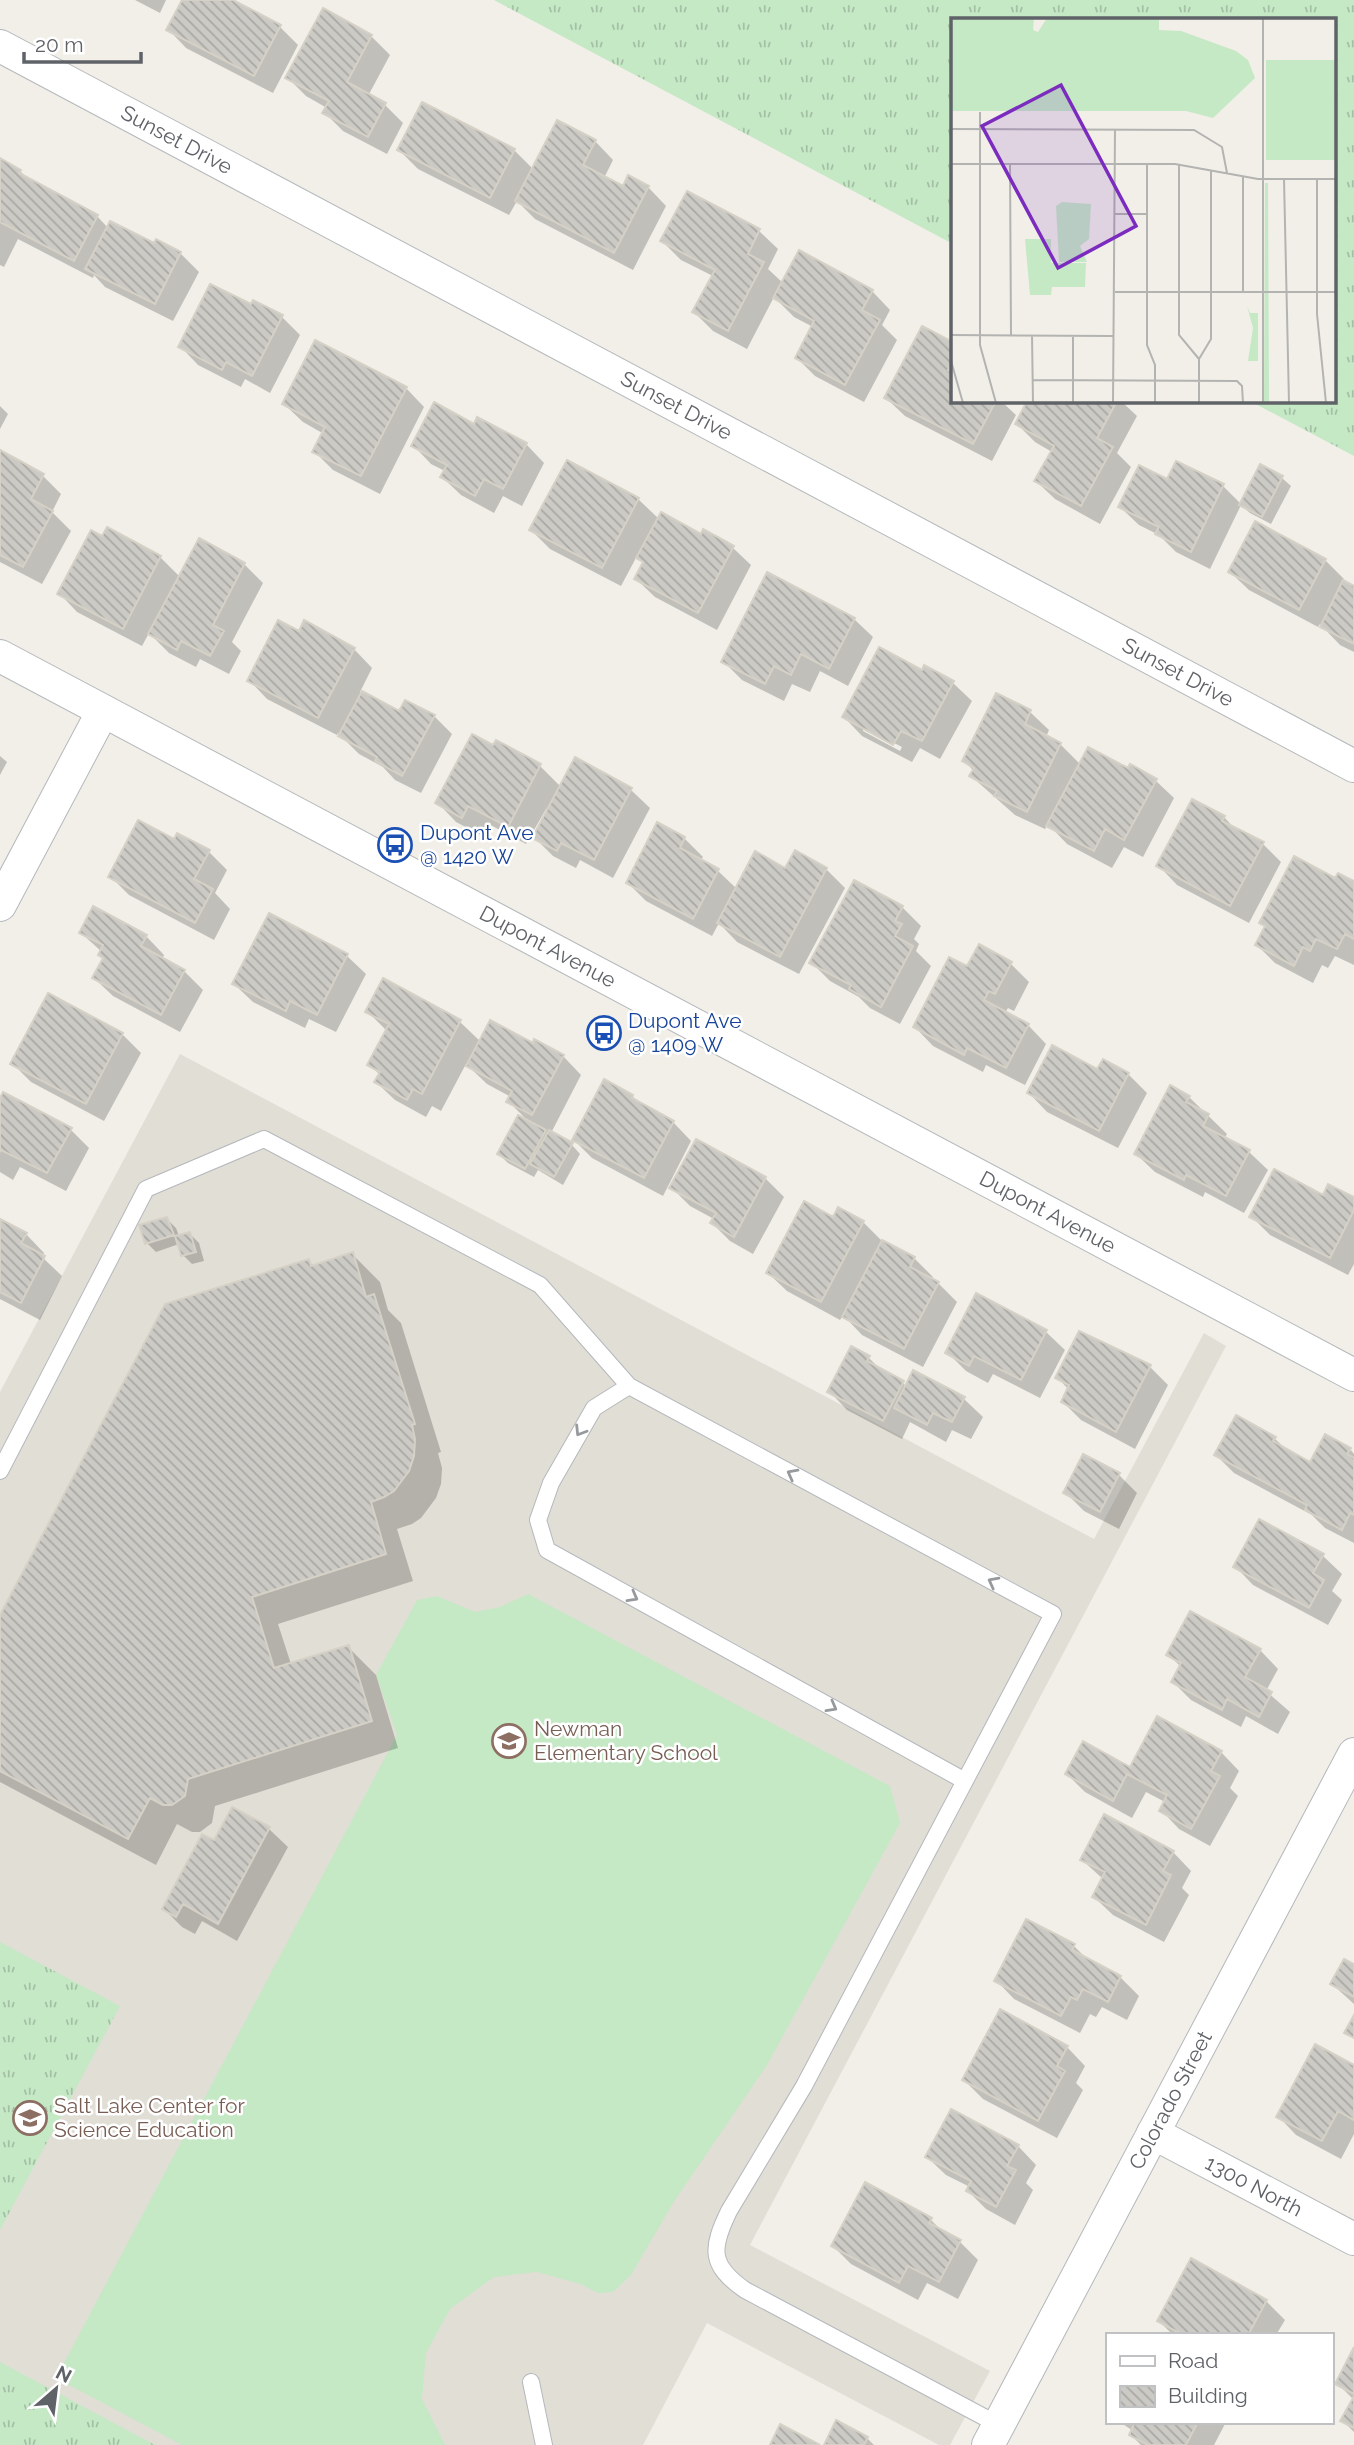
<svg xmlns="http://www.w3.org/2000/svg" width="1354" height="2445" font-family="Raleway,sans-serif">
<defs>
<pattern id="grass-tufts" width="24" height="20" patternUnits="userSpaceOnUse" patternTransform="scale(1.75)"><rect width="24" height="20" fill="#c5e8c5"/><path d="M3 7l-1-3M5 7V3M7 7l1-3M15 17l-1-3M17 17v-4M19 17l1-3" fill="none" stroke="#a3c0a4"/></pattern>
<pattern id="building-back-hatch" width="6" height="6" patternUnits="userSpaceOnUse" patternTransform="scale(1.75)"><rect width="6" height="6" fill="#cccac5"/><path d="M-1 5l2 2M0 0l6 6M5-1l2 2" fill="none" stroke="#a9a8a4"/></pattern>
</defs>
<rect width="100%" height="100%" fill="#f1efe8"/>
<path fill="#e1ded6" d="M180,1054L1094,1539L1204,1333L1226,1346L750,2245L990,2371L950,2445H939L707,2323L643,2445H0V1392Z"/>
<path fill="url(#grass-tufts)" d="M494,0H1354V456L1250,401H1335V19H953V244Z
M0,1942L120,2006L0,2230Z
M0,2362L155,2445H0Z"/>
<path fill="#c5e8c5" d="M528,1594L890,1786L900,1823L767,2065L673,2203L631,2275L613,2292L598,2293L580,2284L537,2272L494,2277L450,2309L426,2353L422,2399L445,2445H182L56,2378L397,1735L376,1675L417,1600L437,1596L475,1612L500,1607Z"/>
<path fill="#0003" fill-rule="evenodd" d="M135,0H166L160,13Z
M184,0H229L280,27L298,45L273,93L186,48L168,29Z
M371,36L390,55L368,96L385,105L403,123L387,154L343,131L325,113L327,108L306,96L287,77Z
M595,141L613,160L604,178L624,189L648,187L666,206L633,270L535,219L517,201L509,215L418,169L399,150H514L533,169Z
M0,160L20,171L29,180L97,216L108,228L180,253L199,272L173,321L105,287L94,275L93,278L18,239L4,267L0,265Z
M688,193L759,231L778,249L768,269L783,283L872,291L890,310L882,325L897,340L864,402L815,376L797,358L813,327L794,317L774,297L747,349L713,331L694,312L713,276L681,260L662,241Z
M282,317L300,335L270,393L245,379L241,387L198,365L180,346Z
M922,328L953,344V401H1001L1016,415L992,461L905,416L886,398Z
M406,388L424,407L380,494L333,470L315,452L324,434L303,422L284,404Z
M1029,401H1121L1137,416L1117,453L1131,467L1100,524L1055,499L1036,481L1052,452L1035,442L1017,424Z
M0,406L8,414L0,429Z
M474,426L526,444L544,463L522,506L503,496L494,513L461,495L442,477L445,471L431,464L413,445Z
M0,452L43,476L61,494L52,512L71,531L42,584L0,562Z
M567,462L638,499L659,519L732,547L751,565L717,630L655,597L636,579L644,563L637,556L621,586L550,549L531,530Z
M1282,478L1291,486L1271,524L1250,513L1241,505L1210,569L1176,552L1159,535L1139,525L1120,507L1168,481L1223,486L1241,504Z
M108,529L160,557L180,577L244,564L263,583L232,642L241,651L229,674L200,659L196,667L169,653L149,633L142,646L77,612L59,593Z
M1325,560L1344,579L1342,582L1354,588V652L1340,645L1320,624L1318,627L1249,590L1230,572Z
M854,619L873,637L848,686L820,671L810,692L792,684L784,701L742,680L723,661Z
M354,649L372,668L360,692L400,713L434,716L452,734L421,793L395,780L383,767L359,754L338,733L337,735L267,699L249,680Z
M925,668L953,683L972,701L940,759L920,748L912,762L862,736L844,717L922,672ZM863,727L902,747L900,751L863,731Z
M1030,712L1049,730L1046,737L1060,744L1081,765L1129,770L1155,780L1174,798L1143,857L1124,847L1112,868L1067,844L1048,824L1045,829L1015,815L971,776L974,771L964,761Z
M497,743L540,766L561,787L576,760L631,790L650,808L613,878L580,860L576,868L553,856L534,837L549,810L546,809L526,844L487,823L481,835L456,822L438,803Z
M0,756L7,762L0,775Z
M1224,817L1237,831L1263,844L1281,862L1249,923L1177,885L1159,866Z
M684,838L703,857L700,861L718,871L737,889L786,871L795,853L826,869L845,888L799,974L737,942L719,923L712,936L646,901L628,883Z
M175,841L209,852L227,870L215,893L230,909L214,940L129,895L110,876Z
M1336,880L1354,883V965L1335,956L1328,968L1322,965L1313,983L1275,963L1257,945L1266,928L1261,923Z
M902,907L921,926L914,939L919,944L916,951L931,966L900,1024L870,1008L859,997L830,981L812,963Z
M270,916L347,956L366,974L336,1032L309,1019L305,1028L253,1002L234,984Z
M81,933L146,936L164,955L162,959L184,971L203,990L180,1032L113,996L94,978L104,959L102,952Z
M1011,964L1029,982L1014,1011L1008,1008L1005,1013L1028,1025L1046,1044L1025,1085L986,1065L983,1072L933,1046L915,1027L968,969Z
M383,981L460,1022L481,1042L533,1045L563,1056L581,1075L551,1133L572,1145L580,1154L563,1185L538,1170L534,1177L508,1163L499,1154L529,1122L508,1101L511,1097L487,1084L466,1064L441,1111L432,1106L426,1117L395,1100L376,1082L380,1075L369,1064L387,1031L367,1011Z
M122,1034L141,1053L104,1121L31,1082L12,1063Z
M1098,1071L1128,1074L1147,1093L1118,1148L1047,1112L1029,1093Z
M632,1096L642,1105L673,1122L691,1141L663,1196L592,1158L574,1140Z
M1189,1097L1227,1134L1224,1139L1249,1152L1268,1170L1244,1213L1205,1192L1203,1197L1155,1172L1136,1154Z
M0,1101L71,1130L89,1148L66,1191L20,1167L13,1180L0,1172Z
M765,1178L784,1197L753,1254L730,1241L712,1223L714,1219L690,1206L671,1187Z
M1324,1197L1354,1199V1264L1348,1275L1270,1235L1251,1216Z
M167,1219L176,1228L179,1236L190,1234L199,1243L204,1261L192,1264L183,1255L179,1244L156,1252L147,1243Z
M834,1219L863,1222L882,1241L914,1258L933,1277L931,1279L938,1283L957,1302L923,1367L862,1335L843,1315L840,1320L787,1291L768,1273Z
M0,1221L26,1234L44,1253L42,1257L62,1276L40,1320L0,1299Z
M352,1254L380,1282L388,1310L401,1323L441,1452L438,1453L442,1468L441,1484L436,1498L421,1518L412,1524L397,1529L413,1581L278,1624L291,1664L348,1647L376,1675L398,1748L215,1806L212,1823L200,1832H192L177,1824L156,1865L0,1782V1618L308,1261L314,1266Z
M977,1295L1046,1332L1065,1350L1040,1398L993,1374L988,1383L966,1371L947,1352Z
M852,1348L869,1358L883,1372L907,1386L914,1372L964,1399L983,1417L971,1439L952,1430L946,1442L910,1422L902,1439L847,1410L829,1391Z
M1150,1367L1168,1385L1135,1449L1081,1420L1063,1402L1069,1390L1057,1377Z
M1274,1438L1288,1451L1311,1464L1350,1449L1354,1454V1543L1325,1528L1312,1515L1234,1473L1216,1455Z
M1119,1475L1137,1493L1119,1529L1084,1511L1065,1492Z
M1259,1522L1323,1556L1342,1574L1332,1591L1342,1600L1328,1625L1253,1585L1235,1566Z
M1260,1650L1278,1669L1266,1691L1290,1712L1278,1734L1246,1716L1241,1727L1191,1700L1173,1682L1181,1667L1168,1654Z
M1221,1752L1239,1771L1230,1788L1238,1796L1210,1846L1179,1829L1161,1810L1165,1802L1146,1792L1132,1818L1085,1792L1067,1774L1130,1769Z
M233,1809L269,1829L288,1847L237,1941L202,1921L195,1934L182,1927L164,1909L215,1842Z
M1173,1852L1191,1871L1182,1888L1189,1895L1164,1942L1113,1915L1094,1897L1103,1879L1082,1860Z
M1027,1921L1074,1946L1088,1960L1120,1977L1139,1996L1127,2020L1102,2007L1096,2017L1090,2014L1080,2033L1014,1999L996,1980Z
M1354,1966V2004L1332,1984Z
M1067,2047L1085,2066L1076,2083L1083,2090L1057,2138L983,2099L964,2080Z
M1354,2067V2134L1341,2159L1296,2135L1278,2116Z
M1018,2146L1036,2165L1026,2183L1033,2190L1015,2225L986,2209L968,2191L970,2187L946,2175L927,2157Z
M931,2220L945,2234L960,2242L978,2260L958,2299L927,2283L918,2300L851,2264L833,2246Z
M1266,2301L1285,2320L1276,2335H1173L1159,2321Z
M1354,2351V2432L1343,2421L1354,2400L1337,2383Z
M1120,2422H1226L1214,2445H1141L1131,2435L1133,2431Z
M867,2438L874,2445H825Z"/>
<path fill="url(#building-back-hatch)" stroke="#d6d1c6" stroke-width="2" d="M182,0H233L281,25L254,76L166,30Z
M323,8L372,35L347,82L386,103L368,137L322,113L329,101L285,78Z
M422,102L515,149L490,198L397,150Z
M557,120L596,140L583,165L623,186L628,175L649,186L614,253L515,201Z
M0,158L21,170L19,173L98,215L74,261L0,222Z
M687,191L760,229L748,254L764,262L728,331L692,312L715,270L660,241Z
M110,221L154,243L156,239L181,252L155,304L85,269Z
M799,250L873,290L862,310L880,320L845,385L795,358L814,321L773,298Z
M210,284L251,304L253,300L283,315L252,376L226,362L222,370L178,347Z
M922,326L953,342V360L948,370L953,372V401H996L973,444L884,398Z
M315,340L407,387L361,476L312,452L325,427L282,404Z
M1027,401H1117L1097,438L1113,447L1081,506L1034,481L1054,446L1015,424Z
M434,402L474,424L477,417L527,443L503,489L484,479L475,496L440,477L447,465L411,446Z
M0,450L44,474L31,499L53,511L23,567L0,555Z
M567,460L639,498L602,568L529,530Z
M1176,461L1224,484L1191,552L1155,534L1159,527L1118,507L1139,465L1167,479Z
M1260,464L1283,476L1262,517L1239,505Z
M661,512L701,534L703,529L734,546L698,613L634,579L643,562L636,558Z
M1255,521L1326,559L1299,610L1228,572Z
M107,527L161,556L123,629L57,594L91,530L102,536Z
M199,538L245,563L213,625L224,631L210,656L181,641L177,650L148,634Z
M767,572L855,618L829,669L801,654L791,675L774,666L765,684L721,662Z
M1343,580L1354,586V644L1320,627Z
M278,620L299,631L304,620L355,648L318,718L247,681Z
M879,647L922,670L924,665L954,681L922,741L901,731L893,745L842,717Z
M362,691L399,711L405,700L435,715L402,776L375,761L377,757L338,736Z
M996,693L1031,710L1025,724L1061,743L1027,812L994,796L997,791L969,776L974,768L962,761Z
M472,734L493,745L496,740L541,764L508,827L468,806L462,818L435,803Z
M1088,747L1128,768L1130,764L1157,779L1124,840L1105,829L1094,851L1046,826Z
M575,757L632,788L594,860L561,843L557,851L532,838Z
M1192,799L1225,816L1222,821L1264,842L1230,906L1156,866Z
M138,820L174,839L177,833L210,850L194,879L213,889L195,923L108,877Z
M657,822L685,837L680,848L719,869L693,919L626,883Z
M795,850L827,868L780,957L717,923L755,851L785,868Z
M1294,856L1335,878L1338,873L1354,881V939L1345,934L1337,949L1316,939L1310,951L1303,947L1294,966L1255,945L1265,926L1259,923Z
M854,880L903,906L895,921L902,924L895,936L913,946L881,1007L849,989L851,985L809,963Z
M93,906L147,935L141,946L185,970L161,1015L92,978L103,958L98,955L103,945L79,933Z
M269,913L348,954L317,1015L290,1001L286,1011L232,984Z
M979,944L1012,962L995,994L989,991L984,1000L1029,1024L1006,1068L967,1048L964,1055L913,1027L949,957L967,966Z
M383,978L461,1020L422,1094L413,1089L407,1100L374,1082L380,1072L367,1065L389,1024L365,1012Z
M48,993L123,1033L86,1104L10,1064Z
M490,1020L533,1043L534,1039L564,1055L532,1115L506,1102L512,1091L466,1066Z
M1052,1045L1097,1069L1103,1059L1129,1073L1099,1131L1027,1093Z
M604,1079L633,1095L632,1098L674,1121L644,1178L572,1140Z
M1170,1085L1190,1096L1186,1102L1209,1114L1203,1126L1250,1150L1226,1196L1186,1175L1184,1180L1134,1154Z
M3,1092L72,1128L47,1173L1,1150L0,1152V1098Z
M518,1115L546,1130L525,1169L497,1154Z
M549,1130L573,1143L554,1177L530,1164Z
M696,1139L766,1177L734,1237L710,1223L716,1213L669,1188Z
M1274,1169L1323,1195L1328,1184L1354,1197V1210L1330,1258L1249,1217Z
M804,1201L833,1217L838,1207L864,1221L821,1302L766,1273Z
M167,1217L174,1235L145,1244L139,1225Z
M0,1219L27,1233L21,1243L45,1256L21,1303L0,1292Z
M190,1232L196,1252L181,1256L175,1236Z
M882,1240L915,1257L910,1267L939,1282L904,1349L842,1317Z
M353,1252L366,1297L374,1294L415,1424L412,1425L415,1439L414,1456L409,1471L394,1491L384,1497L371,1502L386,1554L252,1597L274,1668L349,1645L372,1721L188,1779L185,1796L172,1805H163L150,1798L128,1839L0,1771V1615L165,1304L309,1259L311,1266Z
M976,1293L1047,1330L1021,1380L974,1356L969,1366L945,1353Z
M1079,1331L1151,1365L1116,1432L1061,1402L1069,1385L1055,1378Z
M851,1346L870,1356L867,1361L904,1381L883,1421L827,1392Z
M913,1370L965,1397L952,1422L933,1413L927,1425L894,1408Z
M1236,1415L1276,1437L1273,1441L1310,1462L1325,1434L1351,1448L1347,1454L1354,1458V1515L1350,1513L1342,1530L1305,1510L1307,1505L1214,1455Z
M1083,1454L1120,1473L1100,1512L1063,1493Z
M1259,1519L1324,1554L1313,1573L1324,1580L1309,1608L1233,1567Z
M1190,1611L1261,1649L1245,1677L1272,1692L1259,1717L1227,1699L1222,1710L1171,1682L1181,1663L1166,1655Z
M1157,1716L1222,1751L1211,1771L1220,1776L1191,1829L1159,1811L1167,1795L1127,1774L1113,1801L1065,1774L1083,1741L1130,1767Z
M232,1807L270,1827L218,1924L183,1904L176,1917L162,1909L202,1834L214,1840Z
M1104,1814L1174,1851L1163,1871L1171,1875L1146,1925L1092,1897L1105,1872L1080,1860Z
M1026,1919L1075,1944L1072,1950L1121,1976L1108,2002L1083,1989L1077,2000L1071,1997L1061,2016L994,1981Z
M1344,1959L1354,1964V1997L1330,1984Z
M1000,2009L1068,2046L1057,2066L1065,2071L1038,2121L962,2080Z
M1354,2015V2038L1344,2033Z
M1315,2044L1354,2065V2120L1338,2111L1322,2141L1276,2117Z
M951,2109L1019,2145L1007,2166L1016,2170L996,2207L966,2191L971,2181L925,2157Z
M865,2182L932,2218L929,2223L961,2240L939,2282L908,2266L899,2283L831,2246Z
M1191,2258L1267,2300L1248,2335H1183L1157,2321Z
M1354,2347V2394L1335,2384Z
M1354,2396V2428L1340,2421Z
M836,2420L868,2437L864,2445H824Z
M1130,2422H1198L1186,2445H1148L1129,2435L1134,2424Z
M780,2424L820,2445H770Z"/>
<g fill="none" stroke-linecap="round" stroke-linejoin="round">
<g stroke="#b5b8bc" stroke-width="18">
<path id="service" d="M629,1386L594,1408L551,1483L538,1520L547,1550L965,1781
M0,1471L146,1189L264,1139L540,1285L629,1386L1053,1614L804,2086L729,2211C711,2248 709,2265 745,2290L999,2425
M531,2382L544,2445"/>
</g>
<g stroke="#b5b8bc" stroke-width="34">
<g id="minor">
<path id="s1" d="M0,46L1354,766"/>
<path id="s2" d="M0,656L1354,1375"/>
<path d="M0,905L103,711"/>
<path id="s3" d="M1153,2133L1354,2239"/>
<path id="s4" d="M988,2445L1354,1754"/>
</g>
</g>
<use href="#service" stroke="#fff" stroke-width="16"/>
<use href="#minor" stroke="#fff" stroke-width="32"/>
</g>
<defs><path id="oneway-chevron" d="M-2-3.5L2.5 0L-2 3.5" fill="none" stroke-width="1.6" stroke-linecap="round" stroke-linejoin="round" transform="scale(1.75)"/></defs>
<g stroke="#979a9d">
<use href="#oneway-chevron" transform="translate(580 1431) rotate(122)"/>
<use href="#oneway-chevron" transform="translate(792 1474) rotate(-152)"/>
<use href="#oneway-chevron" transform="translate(993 1582) rotate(-152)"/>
<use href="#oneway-chevron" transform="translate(633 1597) rotate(29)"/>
<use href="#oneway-chevron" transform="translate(832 1707) rotate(29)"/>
</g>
<defs>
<g id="bus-ring" transform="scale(1.75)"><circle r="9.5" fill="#fff" stroke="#1a4fb4" stroke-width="1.5"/><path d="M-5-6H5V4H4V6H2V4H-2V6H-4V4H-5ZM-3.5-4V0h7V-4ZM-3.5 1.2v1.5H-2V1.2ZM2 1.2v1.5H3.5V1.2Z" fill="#1a4fb4"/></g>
<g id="school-ring" transform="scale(1.75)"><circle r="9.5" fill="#fff" stroke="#8d6e63" stroke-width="1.5"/><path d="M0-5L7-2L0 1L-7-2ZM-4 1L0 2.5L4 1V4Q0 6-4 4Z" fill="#8d6e63"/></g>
</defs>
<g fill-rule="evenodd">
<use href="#bus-ring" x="395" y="845"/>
<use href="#bus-ring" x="604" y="1033"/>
<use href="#school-ring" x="509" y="1741"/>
<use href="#school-ring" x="30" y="2118"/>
</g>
<g text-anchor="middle" stroke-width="5" stroke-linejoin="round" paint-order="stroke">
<g font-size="21" fill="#5f6368" stroke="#fff">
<text dy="7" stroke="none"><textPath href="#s1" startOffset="200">Sunset Drive</textPath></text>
<text dy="7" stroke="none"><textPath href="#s1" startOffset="766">Sunset Drive</textPath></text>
<text dy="7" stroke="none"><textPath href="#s1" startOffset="1334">Sunset Drive</textPath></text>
<text dy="7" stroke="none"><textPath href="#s2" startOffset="620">Dupont Avenue</textPath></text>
<text dy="7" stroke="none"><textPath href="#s2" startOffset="1186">Dupont Avenue</textPath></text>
<text dy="7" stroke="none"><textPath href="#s4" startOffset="390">Colorado Street</textPath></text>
<text dy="7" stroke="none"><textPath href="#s3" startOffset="114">1300 North</textPath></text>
</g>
<g font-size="21" fill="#164399" stroke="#fff" text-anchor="start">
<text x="420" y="840">Dupont Ave<tspan x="420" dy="24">@ 1420 W</tspan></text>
<text x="628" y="1028">Dupont Ave<tspan x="628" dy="24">@ 1409 W</tspan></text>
</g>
<g font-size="21" fill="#785e54" stroke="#fff" text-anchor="start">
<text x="534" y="1736">Newman<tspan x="534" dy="24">Elementary School</tspan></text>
<text x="54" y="2113">Salt Lake Center for<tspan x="54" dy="24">Science Education</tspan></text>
</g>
</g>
<g transform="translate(951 18)">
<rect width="385" height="385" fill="#f1efe8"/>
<path d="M0,0H83L82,12L87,14L96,0H208V12L230,13L285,33L297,42L304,60L262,100L235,93H0ZM74,221H100V245H135L134,269H101L100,277H79ZM296,288L299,295H307V343H297L302,310Z" fill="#c5e8c5"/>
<path d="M315,42H385V142H315ZM314,165H317L318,385H313Z" fill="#c5e8c5"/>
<path d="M318,49H342L343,62H318ZM385,84V128H378V85ZM328,93L369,96V136L335,132L328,123ZM111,184L140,186L138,221L129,228L136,244H108L105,188Z" fill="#c5e8c5"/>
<path fill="none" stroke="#b3b3b1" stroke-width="2" d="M29,94V327L45,385M0,111L243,112L271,129L276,155M0,146H224L307,161H385M59,146L60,317M228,146V317L248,341M196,147V327L204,347V385M292,158V274M333,161L338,385M366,161V296L375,385M164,196H196M164,274H385M0,317L162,318M81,317L82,385M122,318V385M0,343L12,385M82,362L286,363L291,368L292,385M162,385L164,111M248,385V341L260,321V153M312,385V0"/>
<path fill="#7b2cbf" fill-opacity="0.15" stroke="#7b2cbf" stroke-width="3.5" d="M110,67L185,208L107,250L31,108Z"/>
<rect width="385" height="385" fill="none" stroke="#5f6368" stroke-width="3.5"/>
</g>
<rect x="1106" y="2333" width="228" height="91" fill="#ffffff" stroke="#bfc1c3" stroke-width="2"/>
<rect x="1120" y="2356" width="35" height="10" fill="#ffffff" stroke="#bfc1c3" stroke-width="2"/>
<text x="1168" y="2368" font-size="21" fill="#5f6368">Road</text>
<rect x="1120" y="2386" width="35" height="21" fill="url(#building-back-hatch)" stroke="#bfc1c3" stroke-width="2"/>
<text x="1168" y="2403" font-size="21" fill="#5f6368">Building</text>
<g transform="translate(56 2389) rotate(28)" stroke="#ffffff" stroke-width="5" paint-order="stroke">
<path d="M0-5L12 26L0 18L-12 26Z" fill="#5f6368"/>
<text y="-10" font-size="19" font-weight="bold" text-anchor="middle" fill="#5f6368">N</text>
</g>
<path d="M24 52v10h117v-10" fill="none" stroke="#5f6368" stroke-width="3.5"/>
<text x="35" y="52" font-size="21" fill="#5f6368" stroke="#ffffff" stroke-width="5" paint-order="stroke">20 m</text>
</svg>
